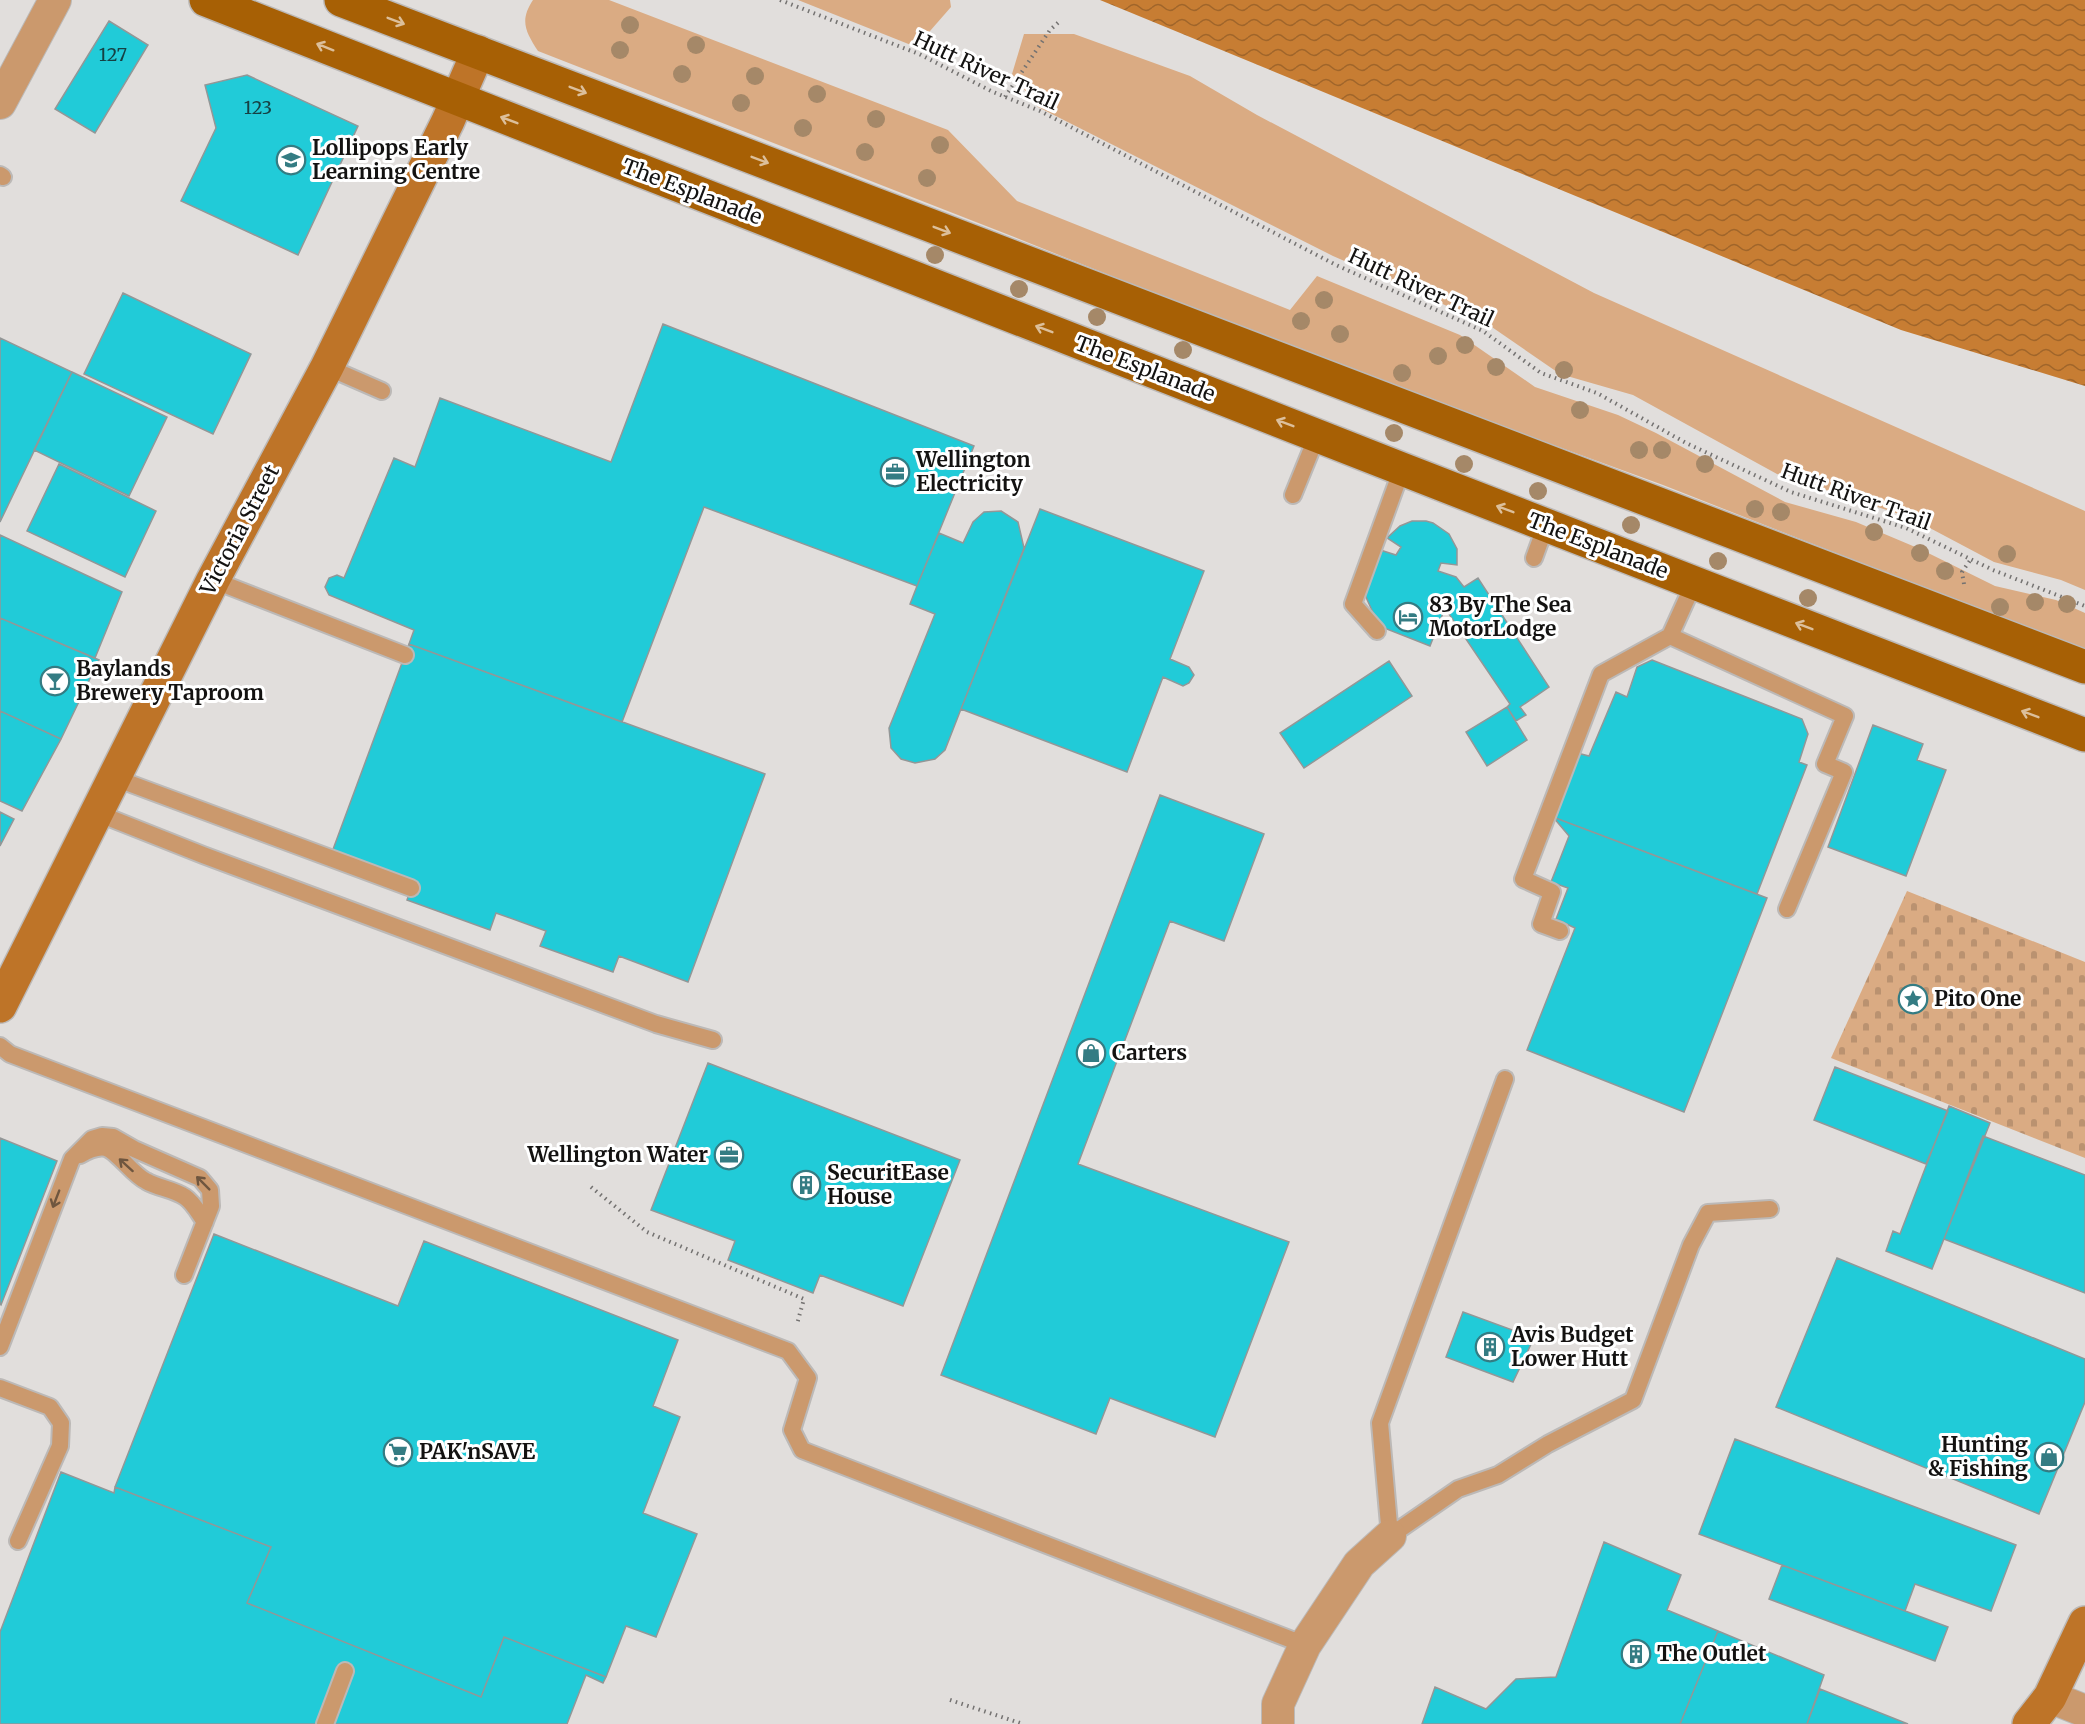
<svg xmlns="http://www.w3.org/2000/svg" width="2085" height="1724" font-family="Merriweather,serif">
<defs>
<pattern id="cemetery-stones" width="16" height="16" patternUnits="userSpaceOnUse" patternTransform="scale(1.5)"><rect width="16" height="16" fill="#daab83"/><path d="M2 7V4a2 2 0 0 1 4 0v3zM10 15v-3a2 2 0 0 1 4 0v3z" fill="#ba9270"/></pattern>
<pattern id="water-waves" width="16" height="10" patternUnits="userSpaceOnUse" patternTransform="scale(1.5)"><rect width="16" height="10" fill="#c77d33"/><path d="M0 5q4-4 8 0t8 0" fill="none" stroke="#a0652a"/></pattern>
</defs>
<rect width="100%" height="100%" fill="#e1dedc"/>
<path fill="#daab83" d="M533,0H609L948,130L1017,201L1290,310L1317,276L1460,335L1535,387L1618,415L1656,433L1785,502L1856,522L1920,549L1995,586L2056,600L2085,613V651L1663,485L1334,365L1004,233L538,51C526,32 519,21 533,0Z
M798,0H950L951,7L916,47Z
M1024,34H1074L1190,76L1257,115L1594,293L2085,511V590L2061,580L1994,562L1911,518L1777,474L1633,395L1560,374L1486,323L1333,256L1038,107L1012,74Z"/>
<path fill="url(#cemetery-stones)" d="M1907,891L2085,962V1158L1831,1058Z"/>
<path fill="url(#water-waves)" d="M1100,0H2085V386L1901,330Z"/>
<path fill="#21cbd8" stroke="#939797" stroke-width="1.5" d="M109,21L148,45L95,133L55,109Z
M247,75L358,126L298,255L181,201L216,128L205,85Z
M123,293L251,354L213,434L84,374Z
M663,324L974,446L917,586L704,507L622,722L409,644L414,630L329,595L325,587L329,578L337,575L344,578L394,458L415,467L440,398L611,462Z
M0,338L72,372L0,522Z
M72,372L167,417L129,496L34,450Z
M59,464L156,511L125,577L27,531Z
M1040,509L1204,571L1170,659L1189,667L1194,675L1189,683L1183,686L1163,677L1127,772L961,709Z
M1001,511L1018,522L1024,548L961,709L945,750L935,759L915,763L901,759L891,748L889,728L935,614L910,604L917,586L939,533L963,543L973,522L984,512Z
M1412,521H1426L1433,523L1449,534L1457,549V565L1441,563L1438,571L1456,577L1464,587L1478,578L1549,687L1520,707L1526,715L1516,721L1507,707L1510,704L1445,608L1430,646L1379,626L1365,595L1362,593L1377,549L1396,555L1401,547L1387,538L1400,526Z
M0,535L122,592L95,658L0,618Z
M0,618L99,660L61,739L0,711Z
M409,644L765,774L688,982L619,956L613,972L540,946L546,931L496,913L490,930L407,900L413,882L332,852Z
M1652,660L1802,719L1808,734L1799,762L1807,765L1757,894L1553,817L1577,753L1589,756L1616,692L1627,697L1637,667Z
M1389,661L1412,696L1304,768L1280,733Z
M1507,707L1527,740L1487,766L1466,732Z
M0,711L61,739L22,811L0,801Z
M1873,725L1923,744L1917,760L1946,770L1906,876L1828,847Z
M1160,795L1264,834L1224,941L1170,921L1078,1164L1289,1242L1215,1437L1110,1398L1096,1434L941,1375Z
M0,812L14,819L0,846Z
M1553,817L1767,898L1684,1112L1527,1050L1575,928L1556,919L1568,888L1551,882L1569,836Z
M708,1063L960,1160L903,1306L820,1275L813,1293L728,1260L735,1241L651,1210Z
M1835,1067L1948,1111L1926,1164L1814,1120Z
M1949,1106L1990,1123L1932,1269L1886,1251L1893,1231L1900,1234Z
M1983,1136L2085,1175V1293L1944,1239Z
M0,1138L57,1161L1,1305L0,1304Z
M214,1234L398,1306L424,1241L678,1340L653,1406L680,1417L643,1513L697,1534L656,1637L626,1626L606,1677L504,1637L481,1697L247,1603L271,1547L115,1487Z
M1837,1258L2085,1359V1402L2039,1514L1776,1407Z
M1463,1312L1534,1338L1513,1382L1446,1357Z
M1735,1439L2016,1545L1991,1611L1915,1584L1905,1611L1699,1534Z
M61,1472L114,1493L115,1487L271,1547L247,1603L481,1697L504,1637L606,1677L603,1683L586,1675L567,1724H0V1632Z
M1604,1542L1681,1575L1667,1610L1718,1631L1680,1724H1422L1435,1687L1486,1709L1516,1679L1556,1677Z
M1782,1565L1948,1627L1935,1661L1769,1599Z
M1718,1631L1824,1675L1807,1724H1680Z
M1820,1689L1908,1724H1807Z"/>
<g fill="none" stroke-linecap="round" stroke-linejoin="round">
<g stroke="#bcb9b7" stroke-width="20">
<path id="lane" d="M0,175L3,177
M327,367L382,391
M1293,495L1317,436
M1534,558L1546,525
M213,580L405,655
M1377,631L1353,604L1402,469
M1670,636L1694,583
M115,778L411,888
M97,813L203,855L656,1024L713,1040
M1560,931L1541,924L1552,892L1523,879L1601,674L1670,636L1845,716L1825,764L1844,772L1787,909
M0,1046L10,1054L788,1351L808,1378L792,1430L802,1450L1305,1645
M1505,1079L1380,1423L1390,1536L1458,1489L1498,1475L1548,1444L1633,1400L1691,1245L1708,1213L1770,1209
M80,1155C87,1151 97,1146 106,1148C117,1151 133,1175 146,1181C158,1188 173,1189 185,1197C194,1203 199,1214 205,1222
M0,1347L72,1159L92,1139L102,1136L113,1137L134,1149L200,1178L210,1190L211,1206L184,1275
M0,1388L50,1407L61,1423L60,1446L18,1541
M325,1724L345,1671"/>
</g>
<g stroke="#bcb9b7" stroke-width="34">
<path id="street" d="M0,103L55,0
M2050,1697L2085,1711
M1278,1724V1704L1305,1645L1359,1564L1390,1536"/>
</g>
<g stroke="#bcb9b7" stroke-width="36">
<path id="secondary" d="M0,1006L213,580L327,367L448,121L478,52
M2029,1724L2050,1697L2085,1623"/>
</g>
<g stroke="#bcb9b7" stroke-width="36">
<path id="primary" d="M206,0L1402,469L2085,735
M341,0L2085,667"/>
</g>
<path stroke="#747271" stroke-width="4" stroke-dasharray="1.5 4.5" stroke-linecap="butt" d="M780,0L919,54L993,92L1040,111L1336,265L1483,331L1541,373L1597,393L1686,443L1791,492L1906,528L1993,570L2085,606
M1005,97L1050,30L1061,20
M1964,584L1962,572L1971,559
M591,1187L647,1232L804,1299L797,1324
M950,1700L1023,1724"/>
<use href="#lane" stroke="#cb996d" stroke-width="16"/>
<use href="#street" stroke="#cb996d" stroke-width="32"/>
<use href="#secondary" stroke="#be7428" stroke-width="33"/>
<use href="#primary" stroke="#a76005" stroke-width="33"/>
</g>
<g fill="#a58868">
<circle cx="630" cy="25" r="9"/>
<circle cx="696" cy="45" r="9"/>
<circle cx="620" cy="50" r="9"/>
<circle cx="682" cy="74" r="9"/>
<circle cx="755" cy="76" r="9"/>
<circle cx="817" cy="94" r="9"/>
<circle cx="741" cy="103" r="9"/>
<circle cx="876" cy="119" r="9"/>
<circle cx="803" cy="128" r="9"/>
<circle cx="940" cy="145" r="9"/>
<circle cx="865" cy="152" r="9"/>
<circle cx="927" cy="178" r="9"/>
<circle cx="935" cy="255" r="9"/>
<circle cx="1019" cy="289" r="9"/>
<circle cx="1324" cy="300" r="9"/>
<circle cx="1097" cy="317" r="9"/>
<circle cx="1301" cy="321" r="9"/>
<circle cx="1340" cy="334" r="9"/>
<circle cx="1465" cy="345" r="9"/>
<circle cx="1183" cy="350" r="9"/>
<circle cx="1438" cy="356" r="9"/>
<circle cx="1496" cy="367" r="9"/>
<circle cx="1564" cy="370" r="9"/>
<circle cx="1402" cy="373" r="9"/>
<circle cx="1580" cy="410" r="9"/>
<circle cx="1394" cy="433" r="9"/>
<circle cx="1639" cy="450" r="9"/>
<circle cx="1662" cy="450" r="9"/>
<circle cx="1464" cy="464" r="9"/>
<circle cx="1705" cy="464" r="9"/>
<circle cx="1538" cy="491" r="9"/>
<circle cx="1755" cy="509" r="9"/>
<circle cx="1781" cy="512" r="9"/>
<circle cx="1631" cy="525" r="9"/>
<circle cx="1874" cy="532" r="9"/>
<circle cx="1920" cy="553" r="9"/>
<circle cx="2007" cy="554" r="9"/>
<circle cx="1718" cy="561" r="9"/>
<circle cx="1945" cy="571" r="9"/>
<circle cx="1808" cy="598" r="9"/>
<circle cx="2035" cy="602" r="9"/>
<circle cx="2067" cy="604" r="9"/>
<circle cx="2000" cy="607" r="9"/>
</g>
<defs><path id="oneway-shaft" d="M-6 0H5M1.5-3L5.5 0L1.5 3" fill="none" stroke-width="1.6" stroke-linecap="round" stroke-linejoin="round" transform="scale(1.5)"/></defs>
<g stroke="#dcbf9b">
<use href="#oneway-shaft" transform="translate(396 21) rotate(21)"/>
<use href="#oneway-shaft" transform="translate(325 47) rotate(-158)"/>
<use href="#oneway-shaft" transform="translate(578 90) rotate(21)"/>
<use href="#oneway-shaft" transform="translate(509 120) rotate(-159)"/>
<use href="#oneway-shaft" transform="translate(760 160) rotate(21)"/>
<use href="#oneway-shaft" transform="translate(942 230) rotate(21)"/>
<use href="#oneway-shaft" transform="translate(1044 329) rotate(-159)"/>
<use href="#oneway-shaft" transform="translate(1285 423) rotate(-159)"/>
<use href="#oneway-shaft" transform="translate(1505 509) rotate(-159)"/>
<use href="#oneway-shaft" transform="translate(1804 626) rotate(-159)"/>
<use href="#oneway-shaft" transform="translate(2030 714) rotate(-159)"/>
</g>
<g stroke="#6f563f">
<use href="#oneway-shaft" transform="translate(126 1165) rotate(-138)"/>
<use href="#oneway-shaft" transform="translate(203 1183) rotate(-135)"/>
<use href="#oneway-shaft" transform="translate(56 1199) rotate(111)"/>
</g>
<defs>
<g id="school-ring" transform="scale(1.5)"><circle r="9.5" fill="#fff" stroke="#347c83" stroke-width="1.5"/><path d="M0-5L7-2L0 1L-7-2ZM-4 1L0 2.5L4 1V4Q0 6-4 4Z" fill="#347c83"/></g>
<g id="office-ring" transform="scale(1.5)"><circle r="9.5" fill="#fff" stroke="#347c83" stroke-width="1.5"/><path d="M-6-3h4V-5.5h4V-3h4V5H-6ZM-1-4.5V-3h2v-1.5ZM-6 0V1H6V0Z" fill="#347c83"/></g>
<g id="hotel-ring" transform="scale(1.5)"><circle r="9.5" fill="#fff" stroke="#347c83" stroke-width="1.5"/><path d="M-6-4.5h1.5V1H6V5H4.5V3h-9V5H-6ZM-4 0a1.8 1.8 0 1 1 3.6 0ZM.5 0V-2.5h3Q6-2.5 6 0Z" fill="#347c83"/></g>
<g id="bar-ring" transform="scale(1.5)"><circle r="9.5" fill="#fff" stroke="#347c83" stroke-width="1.5"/><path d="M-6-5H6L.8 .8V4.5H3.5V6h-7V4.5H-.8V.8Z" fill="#347c83"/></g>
<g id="sight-ring" transform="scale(1.5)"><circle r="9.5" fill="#fff" stroke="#347c83" stroke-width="1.5"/><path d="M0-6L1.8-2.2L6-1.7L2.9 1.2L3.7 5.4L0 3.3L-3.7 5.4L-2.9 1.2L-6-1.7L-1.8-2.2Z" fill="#347c83"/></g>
<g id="shop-ring" transform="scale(1.5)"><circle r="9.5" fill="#fff" stroke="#347c83" stroke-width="1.5"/><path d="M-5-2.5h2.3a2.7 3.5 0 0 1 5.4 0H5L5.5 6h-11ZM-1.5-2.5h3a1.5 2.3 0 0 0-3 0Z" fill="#347c83"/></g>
<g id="building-ring" transform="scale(1.5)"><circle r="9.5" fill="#fff" stroke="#347c83" stroke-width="1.5"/><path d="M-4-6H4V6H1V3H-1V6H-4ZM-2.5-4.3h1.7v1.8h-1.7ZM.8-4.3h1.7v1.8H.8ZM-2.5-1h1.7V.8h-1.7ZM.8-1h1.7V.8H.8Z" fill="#347c83"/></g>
<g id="supermarket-ring" transform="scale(1.5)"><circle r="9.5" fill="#fff" stroke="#347c83" stroke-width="1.5"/><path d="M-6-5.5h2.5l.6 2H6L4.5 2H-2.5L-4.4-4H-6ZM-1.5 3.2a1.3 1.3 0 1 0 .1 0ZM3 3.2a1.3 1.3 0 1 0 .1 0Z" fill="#347c83"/></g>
</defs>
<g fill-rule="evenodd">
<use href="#school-ring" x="291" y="160"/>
<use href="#office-ring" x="895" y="472"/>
<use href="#hotel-ring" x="1408" y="617"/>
<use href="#bar-ring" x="55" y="681"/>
<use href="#sight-ring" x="1913" y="999"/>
<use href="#shop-ring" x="1091" y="1053"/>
<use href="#office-ring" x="729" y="1155"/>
<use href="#building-ring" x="806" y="1185"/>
<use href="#building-ring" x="1490" y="1347"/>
<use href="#supermarket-ring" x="398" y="1452"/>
<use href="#shop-ring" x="2049" y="1457"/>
<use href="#building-ring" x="1636" y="1654"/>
</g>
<g text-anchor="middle" stroke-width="6" stroke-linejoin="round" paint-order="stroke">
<g font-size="18" fill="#164043">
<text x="113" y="61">127</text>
<text x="258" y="114">123</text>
</g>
<g font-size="21" fill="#131211" stroke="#fff">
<text transform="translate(986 71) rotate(25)" y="7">Hutt River Trail</text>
<text transform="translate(692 192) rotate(21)" y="7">The Esplanade</text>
<text transform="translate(1421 288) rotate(25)" y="7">Hutt River Trail</text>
<text transform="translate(1145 369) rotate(21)" y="7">The Esplanade</text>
<text transform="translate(1856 497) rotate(20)" y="7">Hutt River Trail</text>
<text transform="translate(240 530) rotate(-62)" y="7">Victoria Street</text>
<text transform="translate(1598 546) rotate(21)" y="7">The Esplanade</text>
</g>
<g font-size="21" font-weight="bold" fill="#131211" stroke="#fff" text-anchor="start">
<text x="312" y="155">Lollipops Early<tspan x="312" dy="24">Learning Centre</tspan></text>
<text x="916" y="467">Wellington<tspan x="916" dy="24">Electricity</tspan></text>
<text x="1429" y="612">83 By The Sea<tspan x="1429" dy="24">MotorLodge</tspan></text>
<text x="76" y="676">Baylands<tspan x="76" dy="24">Brewery Taproom</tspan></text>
<text x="1934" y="1006">Pito One</text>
<text x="1112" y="1060">Carters</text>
<text x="708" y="1162" text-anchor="end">Wellington Water</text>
<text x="827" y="1180">SecuritEase<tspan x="827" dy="24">House</tspan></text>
<text x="1511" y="1342">Avis Budget<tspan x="1511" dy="24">Lower Hutt</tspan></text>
<text x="2028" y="1452" text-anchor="end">Hunting<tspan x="2028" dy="24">&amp; Fishing</tspan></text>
<text x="419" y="1459">PAK'nSAVE</text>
<text x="1657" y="1661">The Outlet</text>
</g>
</g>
</svg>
